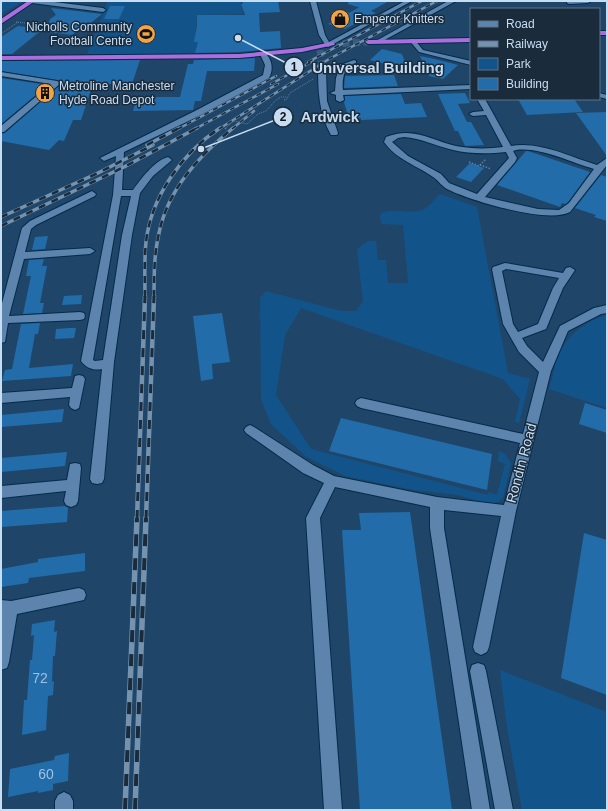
<svg xmlns="http://www.w3.org/2000/svg" width="608" height="811" font-family="Helvetica,sans-serif">
<rect width="100%" height="100%" fill="#1f4669"/>
<path fill="#12548a" d="M1,1H24L1,14Z
M108,1H240L243,14L197,15L195,42H198L195,54H87Z
M440,194L477,207L508,373L530,379L519,423L515,422L520,399L503,379L301,308L285,335L276,395L311,449L488,495L489,492L497,495L505,464L498,461L499,451L505,454L511,463L503,498L497,502L489,504L458,495L414,490L345,476L305,456L271,424L261,399L260,298L266,291L341,311H356L363,301L357,249L368,241H376L378,260H386L388,283H408L403,225L382,224L380,218L381,213C395,208 405,213 418,211C427,210 434,200 440,194Z
M607,315V408L549,389C553,377 555,361 561,350C571,332 588,320 607,315Z
M500,670L607,712V810H522L507,728Z"/>
<path fill="#236caa" d="M242,1H278L280,12L259,13L260,32L280,31L281,48L239,52L195,53L198,42H194L197,26V15H245L241,4H243Z
M348,1H389L371,11L348,4Z
M110,6H125L119,19H104Z
M360,7L376,13L345,29L328,24Z
M51,8L102,14L86,27H82L72,35L49,32L50,19L56,15Z
M18,26L43,29L12,54H1V37Z
M382,49L402,54L408,70L370,60Z
M420,56L430,58L458,65L443,79L429,76Z
M255,58L254,71H207L201,101H195L193,110L133,111L137,97H180L188,64H193L194,60Z
M140,60L132,84H93L81,120H73L64,141L59,140L49,150L1,141V134L5,133L62,83L57,80L1,71V61Z
M394,75L398,86L344,88L345,76Z
M1,78L48,85L1,124Z
M465,93L470,103L458,104L467,122H471L484,145L465,146L458,131H455L438,94Z
M401,94L405,104L421,103L427,117L361,120V118H355V116H348L344,102L345,96Z
M518,99H574L583,112L527,115Z
M607,112V156L576,113Z
M526,151H528L590,172L568,202L565,204L562,203L560,207L497,185Z
M470,163L484,168L471,182L456,177Z
M601,175L607,177V221L594,217L596,215L575,208Z
M48,236L45,249L32,250L35,237Z
M44,259L42,266H47L40,303H44L42,313L23,314L31,276H26L29,260Z
M82,295L81,304L62,305L64,296Z
M222,313L230,362L212,364L213,379L201,381L193,316Z
M40,323L38,334H35L29,368L73,364L71,376L2,381L5,370L12,369L21,324Z
M69,328H76L74,338L55,339L56,329Z
M585,403L607,410V433L579,424Z
M64,409L62,422L1,427V415Z
M341,418L492,454L487,490L329,451Z
M67,452L65,466L1,472V458Z
M65,506L68,508L67,522L1,527V511Z
M410,512L452,810H360L342,530H361L359,513Z
M584,533L607,540V695L561,678Z
M85,553V571L29,578L28,583L1,587V569L38,562V559Z
M55,620L54,632L57,631L55,656H53L52,682L54,681L53,695L48,696L46,730L22,735L24,700H27L30,660H32L34,635L31,636L32,624Z
M69,753L68,781L53,784V790L38,793V791L8,797L10,769L54,760L55,756Z"/>
<g fill="none" stroke-linecap="round" stroke-linejoin="round">
<path stroke="#385d7e" stroke-width="7" stroke-dasharray="7 3.5" stroke-linecap="butt" d="M320,50L322,68"/>
<path stroke="#385d7e" stroke-width="7" stroke-dasharray="7 3.5" stroke-linecap="butt" d="M332,44L368,42"/>
<g stroke="#022b4d" stroke-width="2">
<path id="minor" d="M29,1H46L103,8L106,10L103,12L32,3Z
M310,1H316L325,35L329,42L405,1H412L328,47L326,46L319,35Z
M448,1H456L379,43L374,42Z
M567,1H591L588,3L569,4L567,3Z
M410,39H414L423,50L471,61V65L419,52L409,40Z
M263,52C272,57 274,69 269,78L201,115L124,152L122,190H133C141,179 154,161 168,157L172,160L153,176L140,193L132,235L114,362L104,479L102,483L97,484L92,483L90,479L102,369C94,371 86,368 81,361L113,195L116,156L104,161L100,158L195,111L263,75L265,65L260,54ZM121,196H131L122,235L103,360L95,361L93,360Z
M354,60L356,61V63L347,67C343,75 342,82 343,90L471,85V89L343,95L344,100L340,102L336,100V95L330,93L335,91L336,78L339,69L326,70L327,101L338,133L337,135H331C319,114 318,91 318,68L322,66L343,64Z
M1,72L57,81L61,83L4,132H1V126L51,84L1,76Z
M599,93L607,95V99L599,97Z
M477,99H485L511,146C540,141 570,157 597,165L607,158V165L570,212C548,224 472,201 449,190C442,187 439,181 433,177C416,165 397,160 384,142L386,137C413,126 431,140 456,146C471,149 488,149 503,147L486,115L473,116L469,114L473,112L484,111ZM404,137C421,138 436,146 453,150C469,154 489,154 506,152L509,158L477,194L449,183L441,174L408,156L392,142L398,138ZM516,150C541,147 569,162 594,169L569,203L559,210L538,209L485,197L515,162L517,158L513,151Z
M92,191L96,194L95,196L36,225L31,229L25,252L90,248L95,251L90,254L24,259L9,316L80,312L84,313L85,316L84,319L80,320L8,323L5,342L1,343V307L22,228L30,221Z
M505,263L563,273L566,268L570,267L575,270L563,288L546,329L522,338L527,346L543,362L560,326L594,308L607,305V313L601,314L568,331L551,371L516,511L489,647L487,652L481,655L475,652L473,647L501,516L444,510V528L490,810H472L430,528V507L335,487L320,518L342,810H324L306,518L324,483L303,473L246,433L244,430L246,427L250,425L254,427L313,465L334,476L437,497L504,505L520,443L361,408L357,406L355,403L357,400L361,398L523,434L539,372L519,352L503,324L492,269L493,267ZM506,269L559,278L553,288L538,324L518,332L513,324L502,271Z
M79,375L83,376L85,379L79,408L75,410L71,408L69,405L70,397L1,403V393L72,388L75,376Z
M75,463L80,464L81,468L78,501L76,505L71,507L66,505L64,501L66,491L1,498V486L67,480L70,464Z
M79,588L84,590L86,595L84,600L17,614L9,662L7,668L1,670L2,614H1V600L11,601Z
M478,663L484,665L486,671L513,810H495L470,671L472,665Z
M64,792L70,795L73,801V810H55V801L58,795Z"/>
</g>
<g stroke="#022b4d" stroke-width="2">
<path id="highway" d="M28,1H35L1,24V19Z
M599,31H607V35H599Z
M471,38V42L368,44L365,42L368,40Z
M332,42L335,44L334,45L302,52L239,58L1,60V56L239,54L302,48Z"/>
</g>
<path stroke="#5f7f9d" stroke-width="1" stroke-dasharray="1 1" stroke-linecap="butt" d="M16,22L45,25L50,21
M1,34L18,22
M284,100H286L290,93L313,79
M247,124L258,114L266,111L275,101L281,97H286
M225,129L229,125"/>
<path stroke="#5f7f9d" stroke-width="1.5" stroke-dasharray="1.5 1.5" stroke-linecap="butt" d="M225,129L226,128
M469,162L479,166L486,159
M480,165L491,169"/>
<use href="#minor" fill="#5c84ac" fill-rule="evenodd"/>
<use href="#highway" fill="#ad6edd" fill-rule="evenodd"/>
<g stroke="#7593af" stroke-width="2.5">
<path id="rail-far3" d="M308,62L422,1
M271,84L313,61
M178,129L276,76
M195,129L278,84
M219,129L329,59L437,1
M232,129L254,111"/>
</g>
<g stroke="#7593af" stroke-width="3.5">
<path id="rail-far2" d="M147,145L179,128
M1,217L98,173L153,145
M1,226L124,167L197,128
M145,297C145,279 144,260 146,242C151,197 182,153 220,128
M154,297C154,276 154,254 159,233C168,189 199,156 233,128"/>
</g>
<g stroke="#7593af" stroke-width="4.5">
<path id="rail-far1" d="M137,519L145,296
M146,519L154,296"/>
</g>
<g stroke="#7593af" stroke-width="5.5">
<path id="rail" d="M125,810L137,518
M135,810L146,518"/>
</g>
<use href="#rail-far3" stroke="#1a2b3c" stroke-width="1.5" stroke-dasharray="5" stroke-linecap="butt"/>
<use href="#rail-far2" stroke="#1a2b3c" stroke-width="2.5" stroke-dasharray="7" stroke-linecap="butt"/>
<use href="#rail-far1" stroke="#1a2b3c" stroke-width="3" stroke-dasharray="9" stroke-linecap="butt"/>
<use href="#rail" stroke="#1a2b3c" stroke-width="4" stroke-dasharray="12" stroke-linecap="butt"/>
<path stroke="#5f7f9d" stroke-width="1" stroke-dasharray="1 1" stroke-linecap="butt" d="M229,125L234,121L247,124"/>
</g>
<defs>
<g id="shop-disc" transform="scale(1)"><circle r="9.5" fill="#f3a442" stroke="#1a2b3c"/><path d="M-5-2.5h2.3a2.7 3.5 0 0 1 5.4 0H5L5.5 6h-11ZM-1.5-2.5h3a1.5 2.3 0 0 0-3 0Z" fill="#111"/></g>
<g id="stadium-disc" transform="scale(1)"><circle r="9.5" fill="#f3a442" stroke="#1a2b3c"/><path d="M0-5a6.5 5 0 1 0 0 10a6.5 5 0 1 0 0-10ZM-3.5-1.8h7v3.6h-7Z" fill="#111"/></g>
<g id="building-disc" transform="scale(1)"><circle r="9.5" fill="#f3a442" stroke="#1a2b3c"/><path d="M-4-6H4V6H1V3H-1V6H-4ZM-2.5-4.3h1.7v1.8h-1.7ZM.8-4.3h1.7v1.8H.8ZM-2.5-1h1.7V.8h-1.7ZM.8-1h1.7V.8H.8Z" fill="#111"/></g>
</defs>
<g fill-rule="evenodd">
<use href="#shop-disc" x="340" y="19"/>
<use href="#stadium-disc" x="146" y="34"/>
<use href="#building-disc" x="45" y="93"/>
</g>
<g text-anchor="middle" stroke-width="3" stroke-linejoin="round" paint-order="stroke">
<g font-size="12" fill="#c7ddf2" stroke="#1a2b3c" text-anchor="start">
<text x="354" y="23">Emperor Knitters</text>
<text x="132" y="31" text-anchor="end">Nicholls Community<tspan x="132" dy="14">Football Centre</tspan></text>
<text x="59" y="90">Metroline Manchester<tspan x="59" dy="14">Hyde Road Depot</tspan></text>
</g>
<g font-size="14" fill="#c7ddf2" stroke="#1a2b3c">
<text transform="translate(521 463) rotate(-75)" y="5">Rondin Road</text>
</g>
<g font-size="14" fill="#9ec1e0">
<text x="40" y="683">72</text>
<text x="46" y="779">60</text>
</g>
</g>
<path fill="none" stroke="#c7ddf2" stroke-width="1.5" d="M238 38L294 67M201 149L283 117"/>
<g fill="#c7ddf2" stroke="#1a2b3c" stroke-width="1.5">
<circle cx="238" cy="38" r="4"/>
<circle cx="201" cy="149" r="4"/>
<circle cx="294" cy="67" r="10"/>
<circle cx="283" cy="117" r="10"/>
</g>
<g font-size="12" text-anchor="middle" font-weight="bold" fill="#111">
<text x="294" y="71">1</text>
<text x="283" y="121">2</text>
</g>
<g font-size="15" text-anchor="middle" font-weight="bold" fill="#c7ddf2" stroke="#1a2b3c" stroke-width="3" stroke-linejoin="round" paint-order="stroke">
<text x="378" y="73">Universal Building</text>
<text x="330" y="122">Ardwick</text>
</g>
<rect width="608" height="811" fill="none" stroke="#c7ddf2" stroke-width="4"/>
<rect x="470" y="8" width="130" height="92" fill="#1a2b3c" stroke="#5f7285"/>
<rect x="478" y="21" width="20" height="6" fill="#5c84ac" stroke="#5f7285"/>
<text x="506" y="28" font-size="12" fill="#c7ddf2">Road</text>
<rect x="478" y="41" width="20" height="6" fill="#7593af" stroke="#5f7285"/>
<text x="506" y="48" font-size="12" fill="#c7ddf2">Railway</text>
<rect x="478" y="58" width="20" height="12" fill="#12548a" stroke="#5f7285"/>
<text x="506" y="68" font-size="12" fill="#c7ddf2">Park</text>
<rect x="478" y="78" width="20" height="12" fill="#236caa" stroke="#5f7285"/>
<text x="506" y="88" font-size="12" fill="#c7ddf2">Building</text>
</svg>
